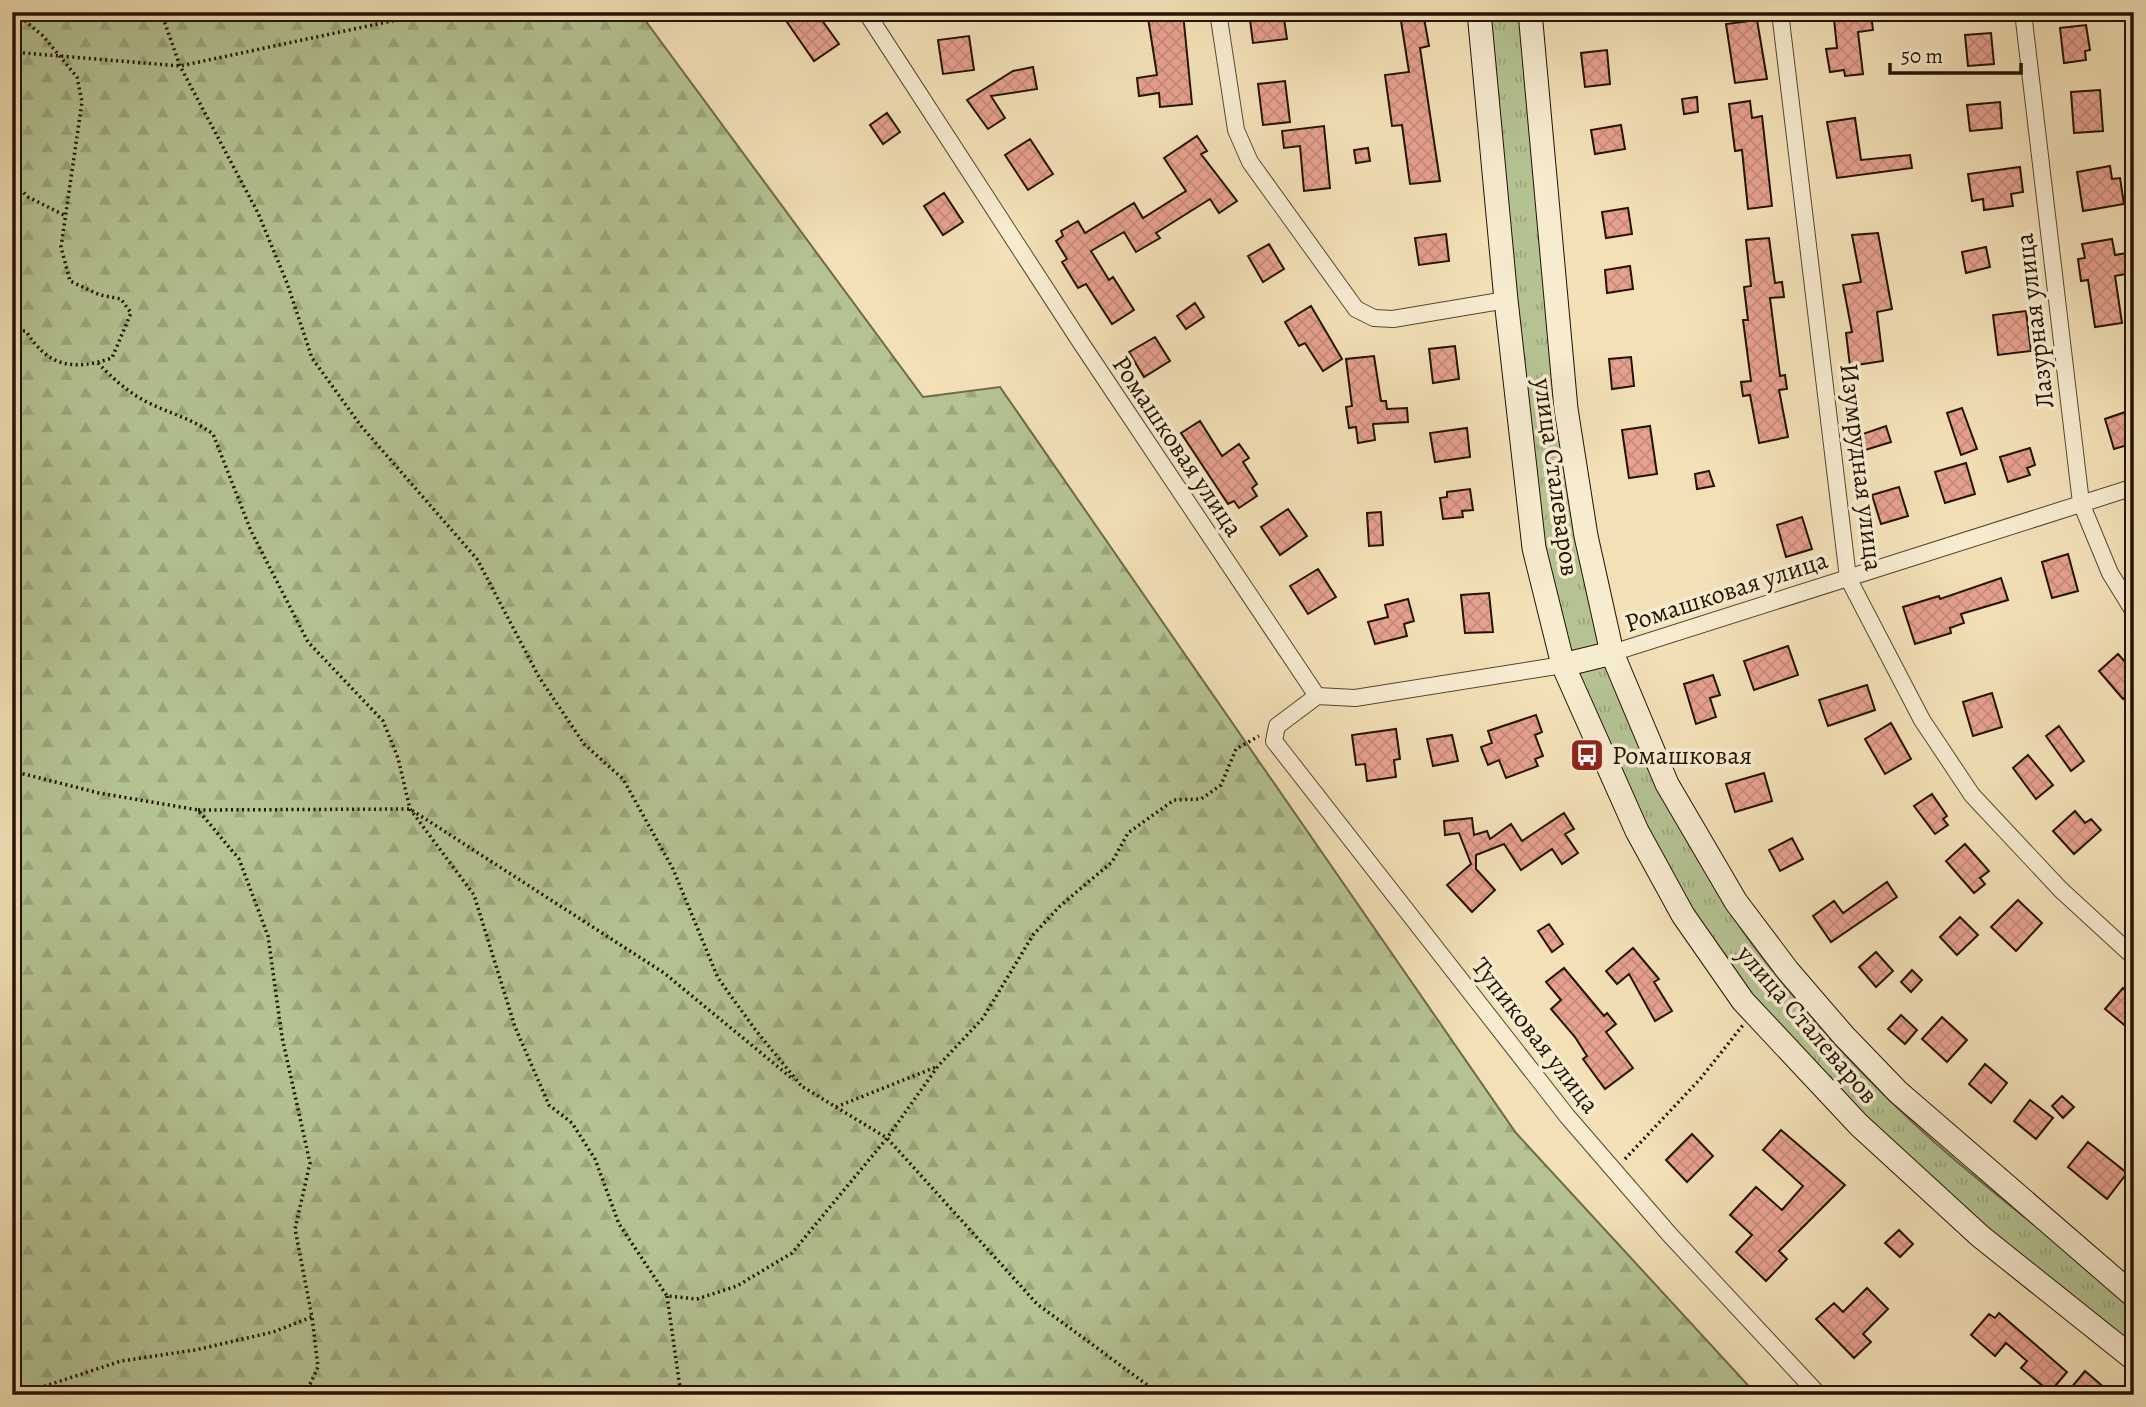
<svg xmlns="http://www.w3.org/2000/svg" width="2146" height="1407" font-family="Alegreya,serif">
<defs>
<pattern id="grass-tufts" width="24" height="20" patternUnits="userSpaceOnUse" patternTransform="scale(1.75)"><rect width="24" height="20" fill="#b5c393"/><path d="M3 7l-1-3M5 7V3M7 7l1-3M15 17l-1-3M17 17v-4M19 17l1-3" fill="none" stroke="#9ba77d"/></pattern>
<pattern id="forest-firs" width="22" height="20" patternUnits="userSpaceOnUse" patternTransform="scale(1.75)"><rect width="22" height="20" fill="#b5c393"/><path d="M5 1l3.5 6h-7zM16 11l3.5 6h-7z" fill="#9ba77d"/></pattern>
<pattern id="building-cross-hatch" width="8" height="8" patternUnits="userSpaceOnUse" patternTransform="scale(1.75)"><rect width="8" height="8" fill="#e7a18f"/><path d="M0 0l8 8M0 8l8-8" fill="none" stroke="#c68a7a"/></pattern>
</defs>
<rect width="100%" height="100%" fill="#f3e0b7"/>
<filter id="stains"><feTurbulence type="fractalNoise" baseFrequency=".00286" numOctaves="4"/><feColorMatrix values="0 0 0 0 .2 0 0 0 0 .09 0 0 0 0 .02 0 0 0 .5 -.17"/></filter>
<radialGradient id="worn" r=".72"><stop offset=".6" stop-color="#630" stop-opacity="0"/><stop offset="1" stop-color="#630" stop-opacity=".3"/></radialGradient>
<path fill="url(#grass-tufts)" stroke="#6c6b4a" stroke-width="2" d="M1489,12H1521L1573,520L1600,644L1578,657L1571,651L1538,520Z
M1600,664L1607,668C1654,766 1695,871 1762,957C1825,1038 1899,1115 1979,1180C2030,1223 2084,1262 2134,1308V1347C1966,1211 1790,1075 1676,888C1636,822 1609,746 1579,675L1583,669Z"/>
<path fill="url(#forest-firs)" stroke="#6c6b4a" stroke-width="2" d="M12,12H639L923,397L1000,387L1516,1133L1757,1395H12Z"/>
<path fill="url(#building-cross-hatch)" stroke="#221300" stroke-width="2" d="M780,12H816L839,44L814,61Z
M1249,12H1283L1287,39L1253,43Z
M1183,13L1192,104L1160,107L1159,93L1139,96L1137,78L1157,75L1148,18Z
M1871,14L1873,30L1858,32L1863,74L1845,76L1844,70L1830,72L1826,49L1837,48L1834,19Z
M1424,18L1429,46L1420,48L1440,181L1410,184L1402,125L1392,126L1385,75L1409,72L1401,21Z
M1757,20L1767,79L1735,83L1726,24Z
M2086,25L2090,50L2085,51L2086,60L2064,63L2060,28Z
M1991,33L1994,64L1968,66L1965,35Z
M969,36L974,70L943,74L938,40Z
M1607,50L1610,84L1585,87L1581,53Z
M1033,67L1037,89L991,96L1005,118L988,129L967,100L1013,71Z
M1285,81L1290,122L1263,125L1258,84Z
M2100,90L2103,131L2074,133L2071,92Z
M1697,97L1698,112L1684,114L1682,99Z
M1750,101L1752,118L1762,116L1772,206L1748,209L1742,150L1735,151L1729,104Z
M2000,102L2002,128L1970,131L1967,105Z
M887,113L900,132L883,144L870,125Z
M1855,118L1861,160L1910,155L1912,168L1837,178L1827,122Z
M1621,125L1625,149L1595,154L1591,130Z
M1324,126L1330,188L1304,191L1300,146L1284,148L1282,131Z
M1197,136L1207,151L1201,154L1237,201L1219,213L1210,199L1156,233L1160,238L1136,252L1124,232L1091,251L1109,280L1113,277L1134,310L1112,324L1086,284L1078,288L1062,262L1067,259L1056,241L1063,236L1061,231L1078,221L1085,233L1134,203L1143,218L1186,191L1164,158Z
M1030,139L1053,174L1028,190L1005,155Z
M1368,148L1370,161L1356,163L1354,150Z
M2110,166L2112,179L2120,178L2124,204L2083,211L2077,172Z
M2020,167L2023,192L2011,194L2013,206L1984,210L1983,199L1972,201L1968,174Z
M944,193L963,222L943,235L924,206Z
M1628,208L1632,234L1606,238L1602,212Z
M1878,233L1892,309L1877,312L1883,361L1850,366L1846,333L1852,332L1843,285L1861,282L1852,235Z
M1446,234L1449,261L1419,265L1415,238Z
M1769,238L1775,283L1782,282L1784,297L1770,298L1780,376L1785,375L1787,389L1779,390L1788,437L1759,443L1750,395L1743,396L1741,382L1751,381L1743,320H1748L1744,287L1751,286L1746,240Z
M2112,239L2115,255L2127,253L2131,273L2115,276L2122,323L2095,327L2088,280L2081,281L2078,259L2085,258L2082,244Z
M1269,244L1284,269L1263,282L1248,256Z
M1986,247L1990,267L1966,273L1962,252Z
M1630,266L1633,289L1607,293L1605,270Z
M1195,303L1204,317L1186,329L1177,316Z
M1311,306L1342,359L1323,371L1305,343L1299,346L1285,322Z
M2026,311L2031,351L1998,355L1993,315Z
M1155,337L1170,361L1144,377L1129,352Z
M1455,346L1459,379L1433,383L1429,349Z
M1374,356L1381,401H1386L1387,409L1407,408L1408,422L1373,424L1375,440L1358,443L1356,427L1349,428L1346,407L1352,406L1346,359Z
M1631,357L1634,386L1612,389L1609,359Z
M1962,408L1977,449L1961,455L1947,413Z
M2134,409V443L2114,449L2105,419Z
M1200,421L1222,456L1239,444L1249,458L1243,462L1257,484L1252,488L1257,496L1239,508L1234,501L1228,504L1181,433Z
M1650,426L1657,474L1629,478L1622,430Z
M1886,426L1891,442L1862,451L1857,436Z
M1467,428L1470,457L1435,462L1430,433Z
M2030,448L2035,465L2027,468L2030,475L2008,482L2000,457Z
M1966,463L1975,494L1945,503L1935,472Z
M1709,471L1714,486L1697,489L1695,474Z
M1899,487L1908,516L1881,524L1872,495Z
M1470,489L1473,510L1462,511L1463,517L1443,519L1440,498L1447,497V492Z
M1288,509L1307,536L1280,555L1261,527Z
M1381,512L1383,545L1369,546L1367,513Z
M1802,517L1812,549L1786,557L1777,525Z
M2068,554L2078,591L2052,598L2042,562Z
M1318,569L1336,597L1308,614L1290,586Z
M2001,578L2008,600L1961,614L1964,623L1950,628L1951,633L1915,644L1903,607L1939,596L1940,599Z
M1489,593L1493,632L1465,633L1461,595Z
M1408,599L1414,621L1404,624L1407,636L1375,644L1368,622L1388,617L1385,605Z
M1788,646L1798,675L1754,690L1744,661Z
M2118,654L2134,672V690L2123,699L2099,671Z
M1713,675L1720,695L1710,698L1716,717L1696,724L1684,684Z
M1867,685L1875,710L1828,726L1819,700Z
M1992,693L2002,727L1973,736L1963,702Z
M1536,715L1542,732L1535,735L1543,756L1535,759L1538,766L1506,778L1499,760L1488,765L1481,747L1492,743L1488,731Z
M1891,723L1911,759L1885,774L1865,739Z
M2059,726L2084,761L2071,771L2046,736Z
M1396,729L1400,759L1394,760L1396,777L1367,781L1365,764L1356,765L1352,735Z
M1452,735L1458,761L1433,766L1427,739Z
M2028,755L2053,785L2036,799L2013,768Z
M1764,773L1772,801L1735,812L1726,784Z
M1932,794L1947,816L1943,819L1948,825L1935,834L1914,806Z
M2075,811L2085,823L2091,819L2101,830L2074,854L2053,831Z
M1564,813L1574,829L1565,834L1578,853L1562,864L1552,849L1521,870L1504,844L1476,855V869L1495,890L1472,912L1447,885L1471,864L1459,833L1445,835L1444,821L1472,818L1474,835L1487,831L1490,839L1511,824L1522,841Z
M1792,838L1803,859L1780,871L1769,850Z
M1965,844L1989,871L1980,878L1985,884L1974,893L1946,861Z
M1887,882L1897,897L1831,942L1813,916L1834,901L1843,913Z
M2018,900L2042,923L2016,951L1991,927Z
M1960,917L1978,935L1957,955L1940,937Z
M1549,924L1563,944L1552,952L1538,931Z
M1633,948L1659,979L1654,982L1672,1011L1655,1021L1629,974L1617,984L1606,971Z
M1876,952L1893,971L1876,987L1859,967Z
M1564,968L1604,1016L1607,1013L1616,1024L1606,1032L1633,1068L1605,1089L1583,1059L1587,1056L1575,1037L1551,1009L1561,1000L1546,982Z
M1912,970L1922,980L1911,992L1901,982Z
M2123,988L2134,997V1033L2105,1009Z
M1901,1015L1917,1030L1905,1044L1888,1029Z
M1942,1017L1967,1040L1947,1062L1922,1039Z
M1985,1064L2007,1083L1991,1103L1969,1084Z
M2062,1096L2074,1107L2063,1118L2052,1106Z
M2030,1100L2053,1118L2036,1139L2014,1121Z
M1781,1130L1845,1185L1779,1251L1787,1259L1766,1281L1736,1252L1752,1235L1730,1215L1756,1187L1782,1210L1803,1186L1763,1150Z
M1692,1134L1713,1156L1687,1182L1666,1160Z
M2088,1142L2127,1173L2107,1199L2068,1167Z
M1899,1230L1913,1244L1900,1257L1885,1243Z
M1867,1288L1888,1309L1863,1334L1871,1342L1854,1358L1816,1319L1834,1303L1843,1312Z
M1999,1313L2067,1372L2050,1392L2021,1368L2027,1361L2006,1343L1995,1356L1971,1335L1989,1314L1995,1318Z
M2085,1371L2113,1395H2079L2071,1388Z"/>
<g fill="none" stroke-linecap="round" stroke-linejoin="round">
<g stroke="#56462e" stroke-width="18">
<path id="minor" d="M866,12L1081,343L1317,696
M1218,12L1236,130L1250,162L1356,309L1374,318L1393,319L1506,300
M1780,12L1848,578L1922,720L1972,795L2061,890L2134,957
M2023,12L2081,503L2110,573L2134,612
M1612,653L2134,487
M1317,696L1277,726L1274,741L1567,1116L1670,1235L1819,1395
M1317,696L1355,698L1563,665"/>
</g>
<g stroke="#221300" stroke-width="25">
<path id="secondary" d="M1479,12L1506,300L1534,548L1563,665L1637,831L1683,915L1743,1001L1859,1125L1980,1236L2134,1359
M1530,12L1566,409L1586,536L1612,653L1667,784L1736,902L1788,971L1844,1036L1898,1092L2134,1296
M1563,665L1612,653"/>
</g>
<path stroke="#221300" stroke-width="3.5" stroke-dasharray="2 3.5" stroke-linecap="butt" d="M161,12L180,66L258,213L287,283L312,358L361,426L477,559L539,677L584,744L623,779L673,869L718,978L754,1028L803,1088
M390,12L396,21
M12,52L180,66L434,12
M12,181L28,197L64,215
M12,330L26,331C48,367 73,371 112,358L131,313L121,299L100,295L70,281L61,247L82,102L77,77L43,36L24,20L25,12
M98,363C112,378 130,394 149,403C171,414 193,419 213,434L251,531L308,642L383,721L398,758L410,809L474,895L515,1027L549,1105L572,1123L595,1159L619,1224L667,1296L697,1299L737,1286L792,1253L887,1138L938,1066L983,1018L1033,935L1060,906L1112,862L1128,833L1174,800L1201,799L1221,785L1236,749L1259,736
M12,771L99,793L198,810L239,859L268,936L282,1037L310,1163L295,1229L312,1317L318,1367L305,1395
M198,810L410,809L664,973L794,1080
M803,1087L887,1138L1037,1304L1161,1395
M836,1107L936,1067
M1625,1159L1701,1078L1743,1025
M667,1296L681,1395
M18,1395L121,1361L195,1350L273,1332L312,1317"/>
<use href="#minor" stroke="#f7ebd0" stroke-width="16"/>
<use href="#secondary" stroke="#f7ebd0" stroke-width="23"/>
</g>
<defs>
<g id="bus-square" transform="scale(1.75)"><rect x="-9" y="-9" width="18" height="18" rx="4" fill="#8f2418" stroke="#f7ebd0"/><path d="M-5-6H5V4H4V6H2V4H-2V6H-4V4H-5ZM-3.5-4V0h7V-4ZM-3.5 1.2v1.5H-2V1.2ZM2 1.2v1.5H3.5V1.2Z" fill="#fff"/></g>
</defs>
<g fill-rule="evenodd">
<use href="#bus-square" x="1587" y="755"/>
</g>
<g text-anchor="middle" stroke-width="7" stroke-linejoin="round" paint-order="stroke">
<g font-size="26" fill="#221300" stroke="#f7ebd0">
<text transform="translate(2034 321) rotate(-97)" y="9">Лазурная улица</text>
<text transform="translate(1178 446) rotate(56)" y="9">Ромашковая улица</text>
<text transform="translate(1862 467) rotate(83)" y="9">Изумрудная улица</text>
<text transform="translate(1557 477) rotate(82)" y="9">улица Сталеваров</text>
<text transform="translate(1726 591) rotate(-18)" y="9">Ромашковая улица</text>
<text transform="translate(1808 1024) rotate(49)" y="9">улица Сталеваров</text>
<text transform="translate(1536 1035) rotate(52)" y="9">Тупиковая улица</text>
</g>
<g font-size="26" fill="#221300" stroke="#f7ebd0" text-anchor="start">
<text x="1612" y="764">Ромашковая</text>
</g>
</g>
<rect width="2146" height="1407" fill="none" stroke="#f3e0b7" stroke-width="42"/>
<rect x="14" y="14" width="2118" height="1379" fill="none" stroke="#221300" stroke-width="3.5"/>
<rect x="21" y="21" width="2104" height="1365" fill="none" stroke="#221300" stroke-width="2"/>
<path d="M1890 63v10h131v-10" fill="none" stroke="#221300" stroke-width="3.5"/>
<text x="1901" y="63" font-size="21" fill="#221300" stroke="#f7ebd0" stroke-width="5" paint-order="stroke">50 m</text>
<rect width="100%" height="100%" filter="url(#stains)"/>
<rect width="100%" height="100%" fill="url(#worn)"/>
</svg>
